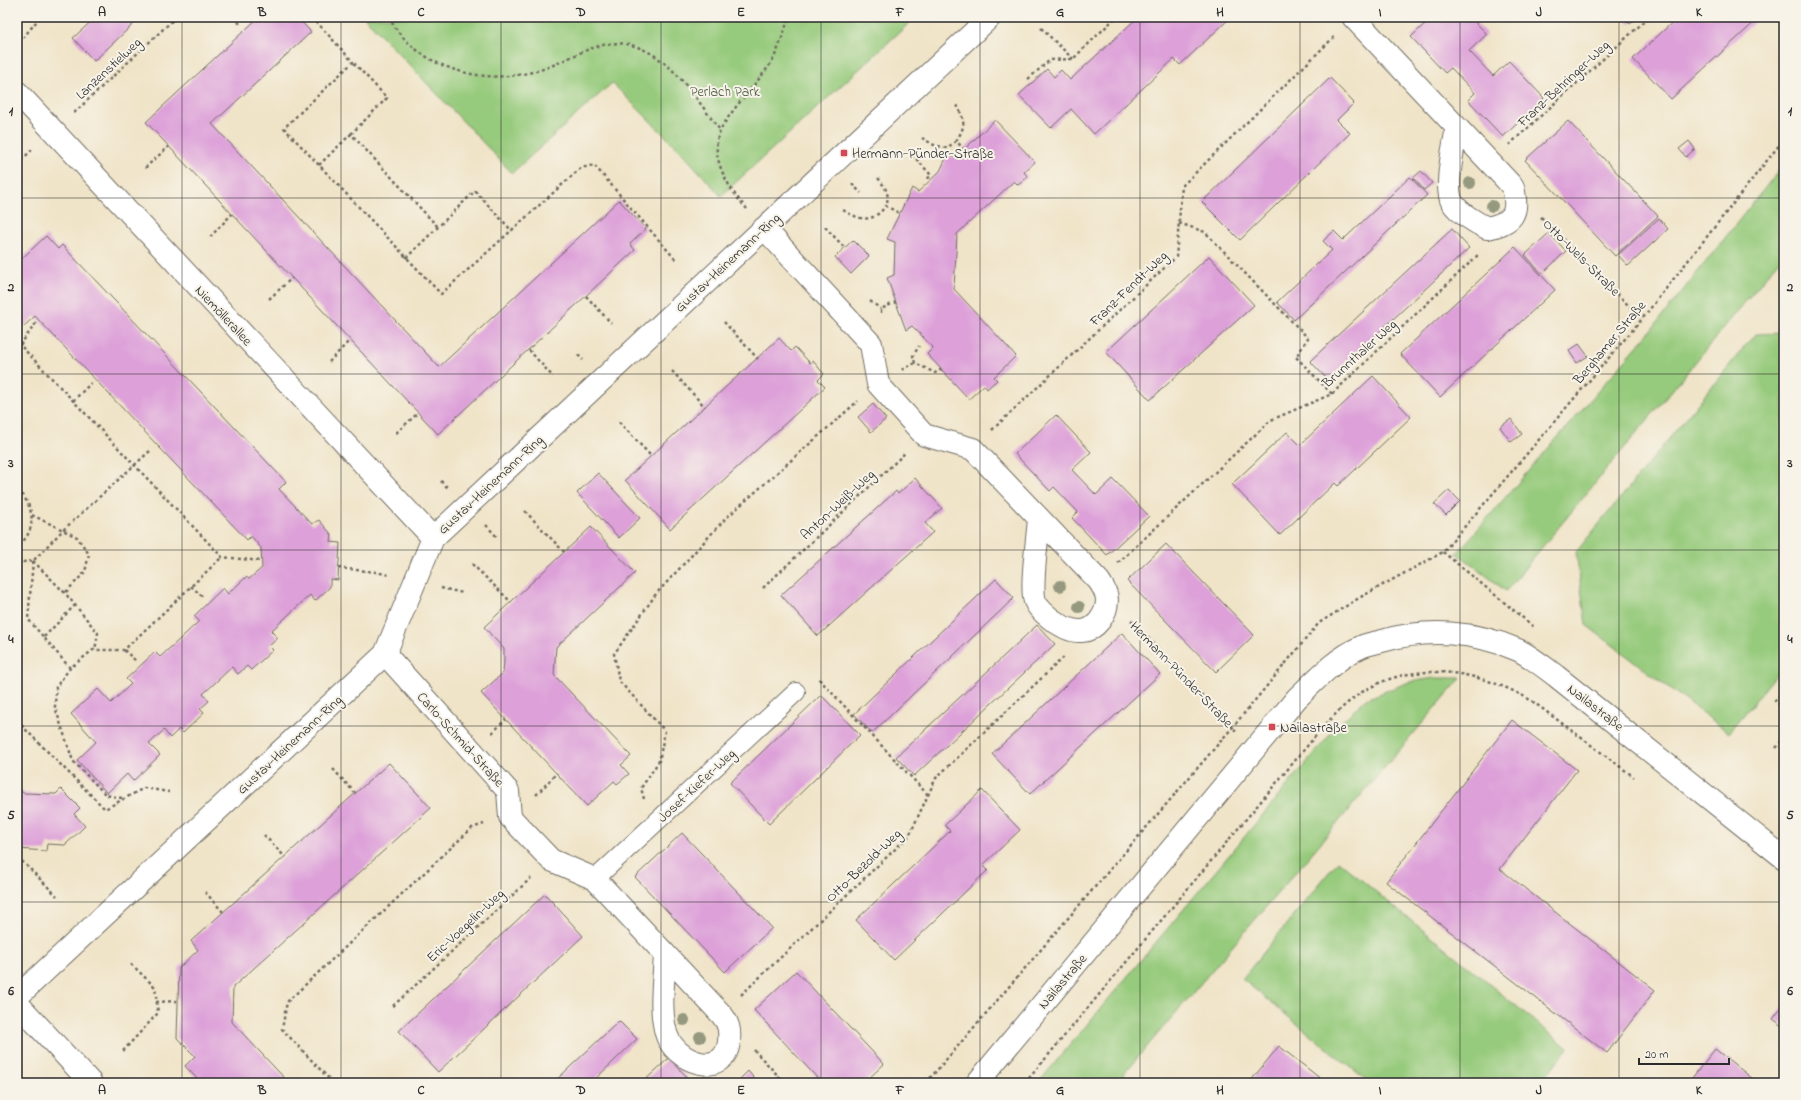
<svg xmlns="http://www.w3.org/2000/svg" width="1801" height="1100" font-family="'Indie Flower',sans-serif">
<rect width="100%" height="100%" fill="#f7f3e8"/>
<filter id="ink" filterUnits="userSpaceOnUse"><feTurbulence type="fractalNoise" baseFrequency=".025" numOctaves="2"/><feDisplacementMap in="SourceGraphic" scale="8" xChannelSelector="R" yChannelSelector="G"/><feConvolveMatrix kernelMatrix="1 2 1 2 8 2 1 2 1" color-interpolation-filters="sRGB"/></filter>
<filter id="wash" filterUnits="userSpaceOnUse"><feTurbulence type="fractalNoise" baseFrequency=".012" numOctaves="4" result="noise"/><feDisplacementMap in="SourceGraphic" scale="16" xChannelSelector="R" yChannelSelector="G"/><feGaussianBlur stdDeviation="0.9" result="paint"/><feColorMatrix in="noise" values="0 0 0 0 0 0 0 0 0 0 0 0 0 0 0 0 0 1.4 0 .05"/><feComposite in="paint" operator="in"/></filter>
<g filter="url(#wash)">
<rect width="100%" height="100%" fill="#f0e4c8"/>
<path fill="#96ca7b" stroke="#607a53" d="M364,17H916L721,196L684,155L612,83L512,173Z
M1784,164V255L1506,591L1457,553L1652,329Z
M1784,333V665L1729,733L1586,625L1576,552L1755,334Z
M1434,678H1461L1116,1083H1038L1339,724L1366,699L1409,682Z
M1338,861L1568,1048L1540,1083H1370L1242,979Z"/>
<g id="blocks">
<path fill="#dda0d9" d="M96,17H141L94,61L73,38Z
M259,17H297L311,32L212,124L439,367L619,200L646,229L630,244L635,250L438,434L146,122Z
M1135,17H1231L1180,65L1174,59L1094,134L1071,109L1051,128L1019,95L1047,69L1054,77L1061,70L1070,80L1137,18Z
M1432,17H1470L1487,34L1469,51L1493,76L1509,61L1544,98L1503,137L1468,100L1475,93L1451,68L1445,73L1411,37Z
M1623,17H1638L1630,24Z
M1678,17H1760L1671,99L1633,59Z
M1330,78L1354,103L1337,120L1350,133L1240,240L1202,202Z
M995,120L1035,162L1024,172L1028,177L1018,185L1014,181L957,234L954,289L1016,356L994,377L997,380L987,389L984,385L969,399L927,354L933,348L922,336L912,326L906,330L887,278L894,275L895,242L887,239L912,188L918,192L940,171L948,154L955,158Z
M1568,121L1658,216L1615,256L1525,160Z
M1689,141L1695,149L1686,157L1679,149Z
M1421,171L1432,183L1424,190L1413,178Z
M1410,177L1427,195L1294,320L1277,302L1332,250L1323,241L1334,231L1343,240Z
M1659,218L1668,229L1628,266L1618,255Z
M1452,229L1469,248L1328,380L1310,361Z
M1549,233L1566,251L1542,274L1525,255Z
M46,236L58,249L62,245L286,482L279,489L312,524L319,520L332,535L331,542L340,543L338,580L330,579V587L315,601L310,595L271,631L278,638L269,646L273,650L251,670L247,666L238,674L232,667L203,694L209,701L200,709L204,713L183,733L179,729L170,738L164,730L149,744L160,755L133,781L127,774L107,793L77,760L96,742L71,714L98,689L111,703L131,684L126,679L155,652L160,657L180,639L199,621L194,616L223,588L228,594L246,577L249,579L262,568L261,548L251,536L247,540L35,316L22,328L17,323V263Z
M853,240L869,256L851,274L835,257Z
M1515,247L1555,290L1440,397L1400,354Z
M1209,256L1254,305L1150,400L1106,352Z
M779,338L791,351L795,347L810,363L813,361L824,374L818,380L825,387L670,529L625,480Z
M1579,344L1588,356L1577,363L1569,351Z
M1373,376L1411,417L1338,486L1335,483L1280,535L1232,484L1287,432L1300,445Z
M873,404L886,419L871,432L858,417Z
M1056,415L1091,452L1072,470L1096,495L1113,479L1149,516L1107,555L1072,518L1078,512L1054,487L1050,491L1015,454Z
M1511,419L1522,434L1511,442L1500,427Z
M598,473L640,518L619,538L577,493Z
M915,478L942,508L925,523L933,532L818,636L781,595L896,491L898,494Z
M1449,490L1460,501L1446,515L1434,504Z
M591,527L635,573L556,647L554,675L631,756L621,765L629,774L617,784L614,781L587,806L481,693L503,673L504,660V649L484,627Z
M1166,544L1254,635L1216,672L1127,581Z
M996,579L1014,598L872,733L854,714Z
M1037,625L1055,644L914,776L896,757Z
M1122,633L1160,674L1030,794L992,754Z
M821,695L860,735L769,824L730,783Z
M1512,720L1577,770L1500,869L1655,990L1607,1053L1386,882Z
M389,763L431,808L233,987L232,1022L289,1083H201L185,1066L195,1056L177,1038L179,968L198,950L191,941Z
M17,786L23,793L56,794L61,789L80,808L74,814L85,826L65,845L47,844L46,851L17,849Z
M982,790L1020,830L983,865L988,870L894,960L856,920L950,831L945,825Z
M682,833L772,928L725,972L635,877Z
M545,894L583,936L438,1072L399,1031Z
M796,971L884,1064L864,1083H822L754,1010Z
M1784,1004V1027L1773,1019Z
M619,1021L637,1039L591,1083H553Z
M1279,1046L1326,1083H1249Z
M1715,1049L1758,1083H1688Z
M669,1058L687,1077L680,1083H642Z
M748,1071L758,1083H736Z"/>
</g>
</g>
<g filter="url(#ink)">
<use href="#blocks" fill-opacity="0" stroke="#706c62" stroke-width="1"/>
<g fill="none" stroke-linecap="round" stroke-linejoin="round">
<g stroke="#706c62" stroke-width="20">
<path id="lane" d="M595,879L796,692"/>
</g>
<g stroke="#706c62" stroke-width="24">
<path id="street" d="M1353,17L1513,187C1519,214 1514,222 1487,228C1476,223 1458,212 1452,202C1444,187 1454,145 1457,128
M17,92L433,538
M764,228L871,344L878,384L924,435L973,449L1099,581C1103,587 1107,593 1107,600C1107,614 1096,630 1082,631C1070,632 1060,625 1051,619C1046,615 1037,607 1035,601C1030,587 1038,536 1039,518
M385,654L508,791L510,817L551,860L595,879L721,1014C729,1023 730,1030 729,1042C724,1080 674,1062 666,1033C659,1008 664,980 665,954
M17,997L385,654L433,538L990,17
M17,1003L91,1083
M977,1083L1297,698C1316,680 1336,658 1361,647C1367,644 1375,643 1382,641C1427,628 1475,631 1518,650C1532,657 1544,667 1556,676L1784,858"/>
</g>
<path stroke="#706c62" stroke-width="2.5" stroke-dasharray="3 3" stroke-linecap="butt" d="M234,17L241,25
M312,17L353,62L284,128L441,294L574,174L581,168L594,165L676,260
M389,17C399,38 421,56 442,65C475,79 508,80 543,69C575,58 605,33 640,48C675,62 698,102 720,130
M1041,28L1073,59
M23,38L40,17
M1028,79L1050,60L1073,59L1116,17
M74,113L176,17
M351,134L387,98L353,62
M922,138L934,145L947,148L956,141L964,149
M956,141C966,126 965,121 957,105
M1509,145L1649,17
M908,150L931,175L926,181
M17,164L33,149
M319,165L351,134L438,227
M145,168L169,146
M878,178C886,188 890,194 886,206
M852,184L861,193
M747,209C730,191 707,155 721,129C733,107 756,85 771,63C779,49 784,32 789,17
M843,210C861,221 872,223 886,206L899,213
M1541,217L1642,319
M1179,223L1205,232L1308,338L1296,357L1332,394
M825,227L844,247
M210,237L232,214
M406,258L475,191L512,231
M586,296L611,323
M269,299L292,278
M870,301L881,309
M881,313V309L896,302
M724,322L758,359
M17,344L20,345L222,557L261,561
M20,345L36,323
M529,350L553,377
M578,355L583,360
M329,362L350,340
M915,363L913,356L919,346
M902,370L915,363L935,373L942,369
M672,371L705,407
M73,401L91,383
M619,422L651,456
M992,430L1176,257L1182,186L1334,37
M396,433L418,413
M441,481L448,488
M17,490C35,505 38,532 17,546
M525,511L564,552
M32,515L77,537L89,554L85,572L65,593
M486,525L497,537
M1443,552L1534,627
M17,560L23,562L33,561L62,531L151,450
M33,561L28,619L70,668
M33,561L65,593L98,633L95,650
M1118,563L1271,420L1332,394L1479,254
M472,564L511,602
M338,568L376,572L389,575
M191,586L204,598
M441,588L463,593
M763,588L905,453
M1131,620L1236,731
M44,637L75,605
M124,650L136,661
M819,679L928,795
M1784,690L1775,701L1784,708
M17,721L105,809L144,788L169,792
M492,733L506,719
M1776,748L1784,738
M333,769L355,793
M536,795L557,773
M122,798L106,795L73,761L55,707L56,687L70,668L93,650H124L222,557
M644,799L641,788L659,761L665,731L619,681L614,654L656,594L726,518L858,401
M264,835L285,857
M17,867L23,862L57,896
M205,892L223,912
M741,995L909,836L936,778L1065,656
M156,1002L179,1001
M393,1006L531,878
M754,1050L785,1083
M123,1051L158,1013L155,987L130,963
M333,1083L282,1029L287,1002L472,828L484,824
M926,1083L1232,728L1319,623L1359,598L1443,552L1642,319L1784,139
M1025,1083L1324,726C1338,711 1354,695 1373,686C1424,660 1485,673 1532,701L1634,777"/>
<use href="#lane" stroke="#fff" stroke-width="18"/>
<use href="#street" stroke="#fff" stroke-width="22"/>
</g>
<g fill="#95997f">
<circle cx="1470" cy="183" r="6"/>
<circle cx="1492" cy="206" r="6"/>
<circle cx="1060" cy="586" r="6"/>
<circle cx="1079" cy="607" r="6"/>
<circle cx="684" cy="1020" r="6"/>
<circle cx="700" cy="1037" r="6"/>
</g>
</g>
<path fill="none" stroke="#2b2b2b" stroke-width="1" stroke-opacity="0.55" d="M182,17V1083M341,17V1083M501,17V1083M661,17V1083M821,17V1083M980,17V1083M1140,17V1083M1300,17V1083M1460,17V1083M1619,17V1083M17,198H1784M17,374H1784M17,550H1784M17,726H1784M17,902H1784"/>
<g fill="#d1495b" stroke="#f7f3e8" stroke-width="1.5">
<rect x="840" y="149" width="8" height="8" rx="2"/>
<rect x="1268" y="723" width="8" height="8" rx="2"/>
</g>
<g text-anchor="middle" stroke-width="4" stroke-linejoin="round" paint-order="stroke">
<g font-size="14" fill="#2b2b2b" stroke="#f7f3e8">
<text transform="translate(108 68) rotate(-43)" y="5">Lanzenstielweg</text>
<text transform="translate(1563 83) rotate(-43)" y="5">Franz-Behringer-Weg</text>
<text transform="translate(1582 257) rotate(45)" y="5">Otto-Wels-Straße</text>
<text transform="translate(727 262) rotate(-43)" y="5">Gustav-Heinemann-Ring</text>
<text transform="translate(1128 288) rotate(-44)" y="5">Franz-Fendt-Weg</text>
<text transform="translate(224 315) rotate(47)" y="5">Niemöllerallee</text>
<text transform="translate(1609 342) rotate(-50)" y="5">Berghamer Straße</text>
<text transform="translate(1359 353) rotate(-42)" y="5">Brunnthaler Weg</text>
<text transform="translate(490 484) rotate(-43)" y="5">Gustav-Heinemann-Ring</text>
<text transform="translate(837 504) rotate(-43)" y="5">Anton-Weiß-Weg</text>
<text transform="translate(1182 674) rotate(46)" y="5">Hermann-Pünder-Straße</text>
<text transform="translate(1596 707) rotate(38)" y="5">Nailastraße</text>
<text transform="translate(461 739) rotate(48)" y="5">Carlo-Schmid-Straße</text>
<text transform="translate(289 744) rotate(-43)" y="5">Gustav-Heinemann-Ring</text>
<text transform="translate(696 785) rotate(-43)" y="5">Josef-Kiefer-Weg</text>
<text transform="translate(863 865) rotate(-44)" y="5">Otto-Bezold-Weg</text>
<text transform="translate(465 925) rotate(-43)" y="5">Eric-Voegelin-Weg</text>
<text transform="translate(1062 981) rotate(-50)" y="5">Nailastraße</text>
</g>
<g font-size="14" fill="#4b5b43" stroke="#f7f3e8">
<text x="725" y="96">Perlach Park</text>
</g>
<g font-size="14" fill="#2b2b2b" stroke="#f7f3e8" text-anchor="start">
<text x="852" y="158">Hermann-Pünder-Straße</text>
<text x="1280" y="732">Nailastraße</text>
</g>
</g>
<rect width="1801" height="1100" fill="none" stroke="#f7f3e8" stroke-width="44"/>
<path d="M1639 1058v6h90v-6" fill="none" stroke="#2b2b2b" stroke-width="2"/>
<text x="1645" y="1058" font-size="12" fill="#2b2b2b" stroke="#f7f3e8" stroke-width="3" paint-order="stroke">20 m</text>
<rect x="22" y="22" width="1757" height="1056" fill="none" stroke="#2b2b2b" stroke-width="1.5"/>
<g font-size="13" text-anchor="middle" font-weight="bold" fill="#2b2b2b">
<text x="102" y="16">A</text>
<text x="262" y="16">B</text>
<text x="421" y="16">C</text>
<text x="581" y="16">D</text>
<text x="741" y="16">E</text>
<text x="900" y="16">F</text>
<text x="1060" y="16">G</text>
<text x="1220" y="16">H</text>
<text x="1380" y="16">I</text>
<text x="1539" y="16">J</text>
<text x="1699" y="16">K</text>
<text x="11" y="115">1</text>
<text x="1790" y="115">1</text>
<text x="11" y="291">2</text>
<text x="1790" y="291">2</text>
<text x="11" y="467">3</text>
<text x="1790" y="467">3</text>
<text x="11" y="643">4</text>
<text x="1790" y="643">4</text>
<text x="11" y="819">5</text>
<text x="1790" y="819">5</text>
<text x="11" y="995">6</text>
<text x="1790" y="995">6</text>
<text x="102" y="1094">A</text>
<text x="262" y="1094">B</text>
<text x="421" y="1094">C</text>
<text x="581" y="1094">D</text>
<text x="741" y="1094">E</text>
<text x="900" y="1094">F</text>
<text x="1060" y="1094">G</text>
<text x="1220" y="1094">H</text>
<text x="1380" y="1094">I</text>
<text x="1539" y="1094">J</text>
<text x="1699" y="1094">K</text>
</g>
</svg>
